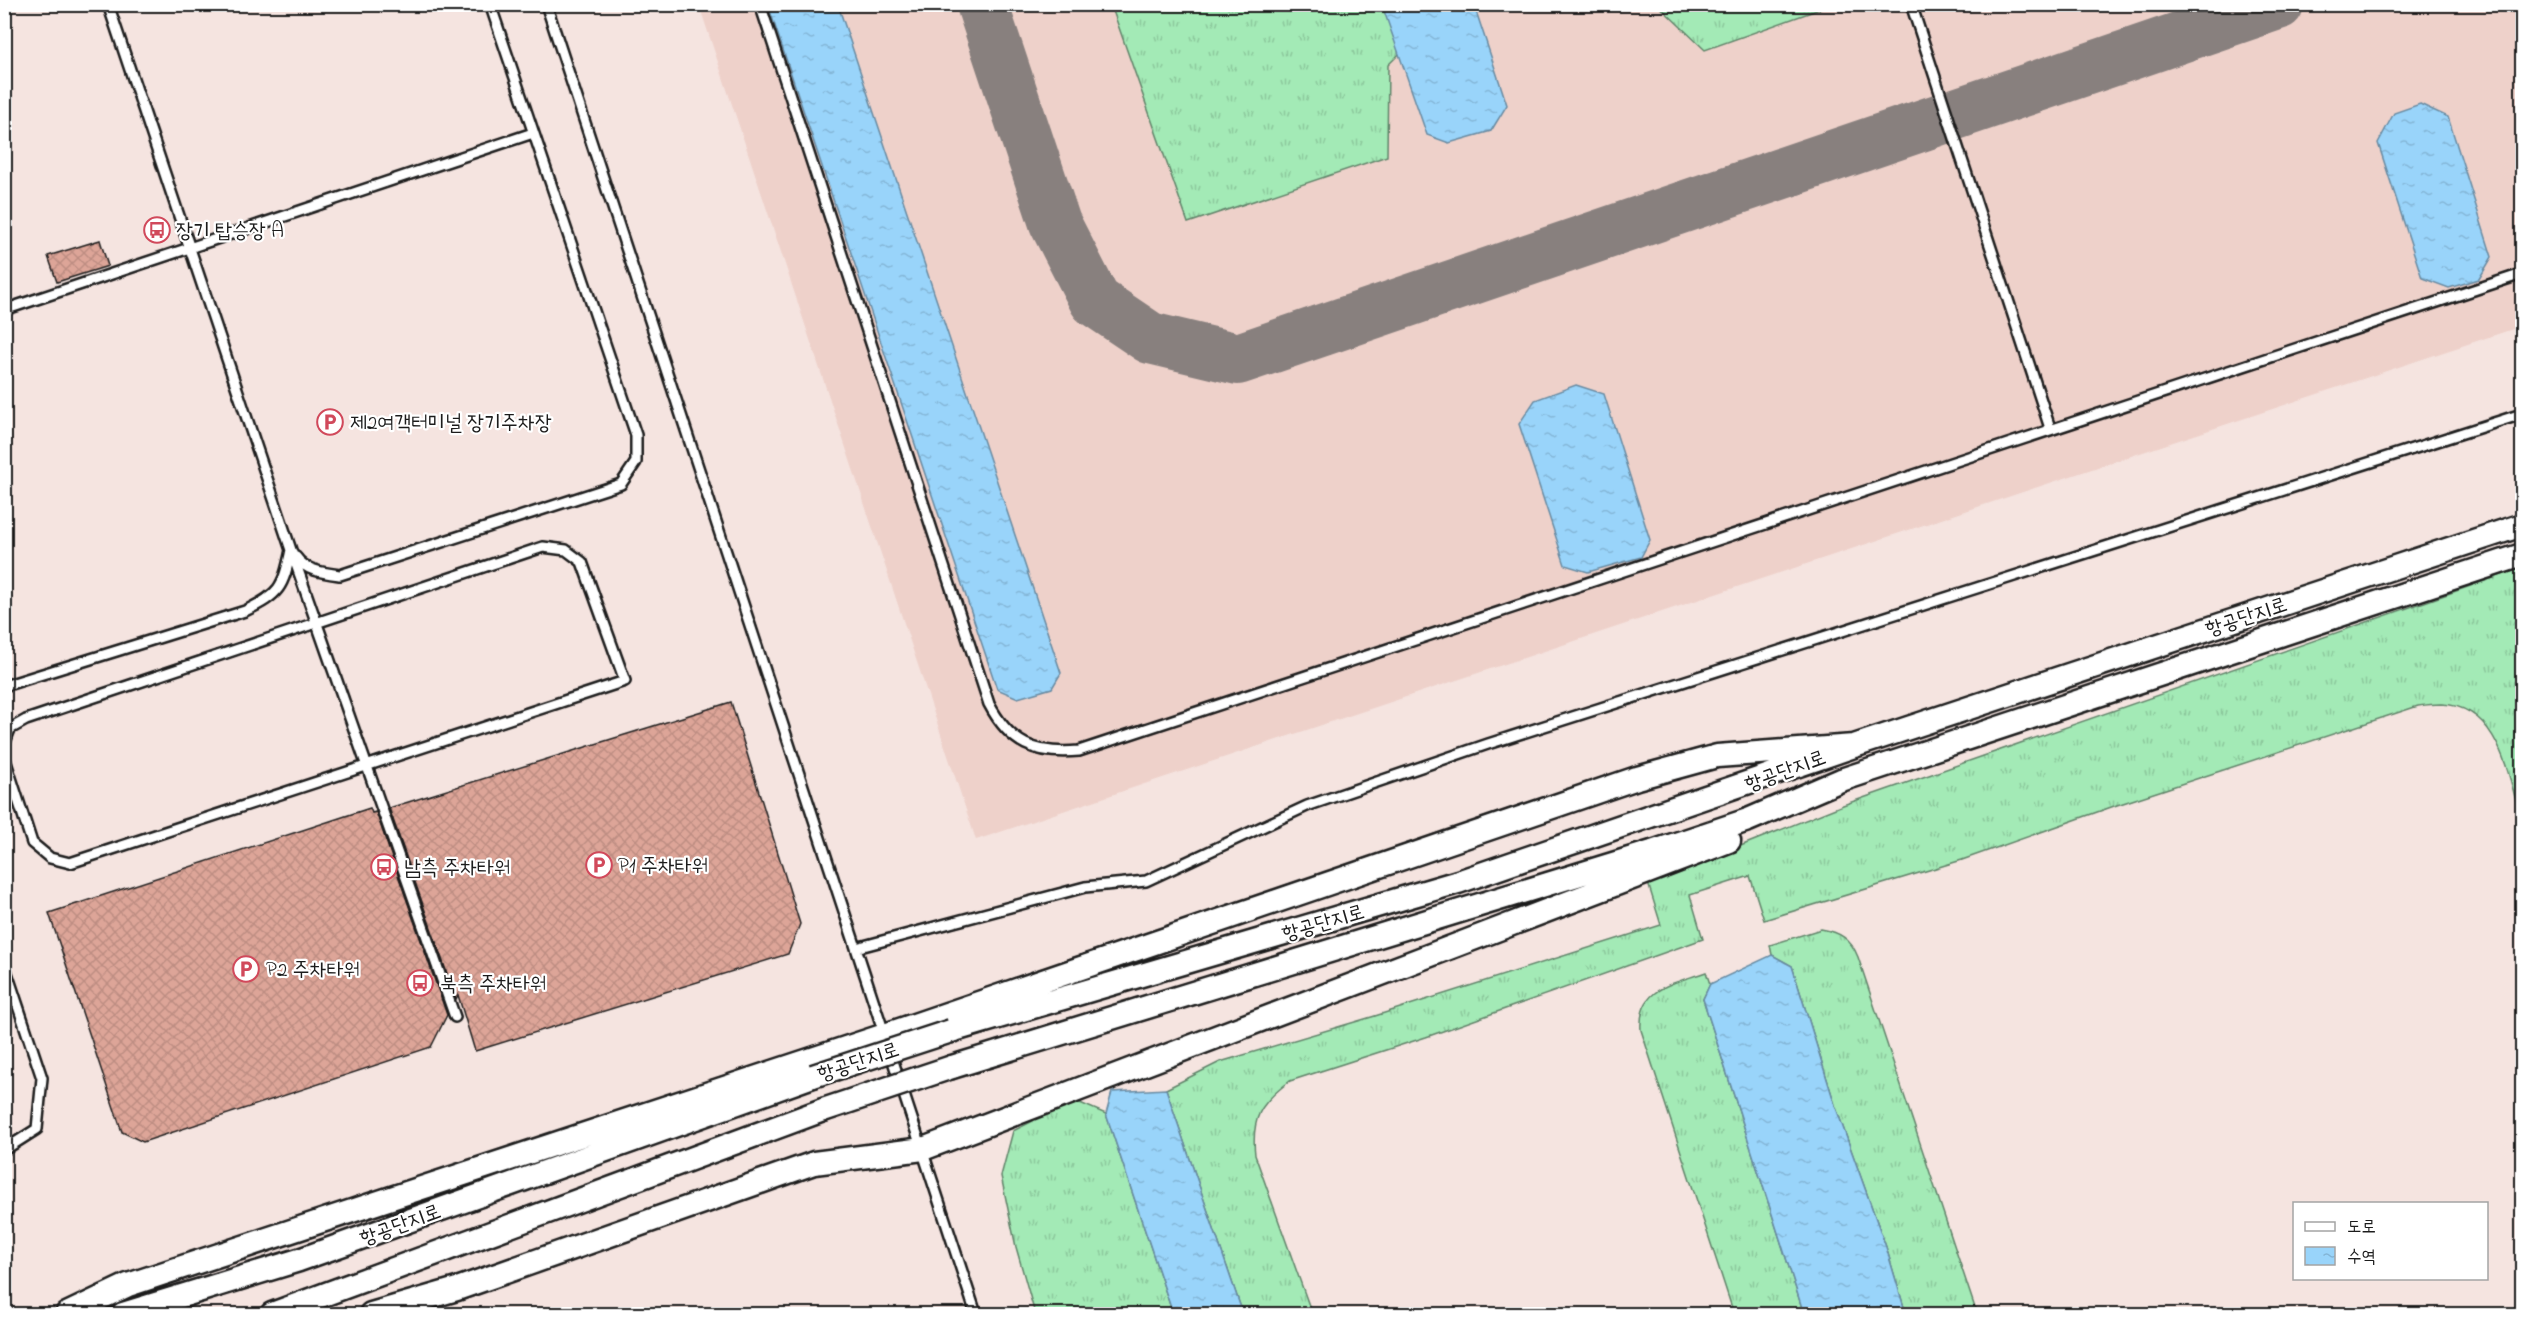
<svg xmlns="http://www.w3.org/2000/svg" width="2527" height="1319" font-family="'Indie Flower','Poor Story',sans-serif">
<defs>
<pattern id="grass-tufts" width="24" height="20" patternUnits="userSpaceOnUse" patternTransform="scale(1.5)"><rect width="24" height="20" fill="#a3eab6"/><path d="M3 7l-1-3M5 7V3M7 7l1-3M15 17l-1-3M17 17v-4M19 17l1-3" fill="none" stroke="#8cc89c"/></pattern>
<pattern id="water-ripples" width="26" height="14" patternUnits="userSpaceOnUse" patternTransform="scale(1.5)"><rect width="26" height="14" fill="#99d4fa"/><path d="M2 4q2-2 4 0t4 0M15 11q2-2 4 0t4 0" fill="none" stroke="#83b5d6"/></pattern>
<pattern id="building-cross-hatch" width="8" height="8" patternUnits="userSpaceOnUse" patternTransform="scale(1.5)"><rect width="8" height="8" fill="#dda598"/><path d="M0 0l8 8M0 8l8-8" fill="none" stroke="#bd8d82"/></pattern>
</defs>
<rect width="100%" height="100%" fill="#f5e4e0"/>
<filter id="ink" filterUnits="userSpaceOnUse"><feTurbulence type="fractalNoise" baseFrequency=".0167" numOctaves="2"/><feDisplacementMap in="SourceGraphic" scale="12" xChannelSelector="R" yChannelSelector="G"/><feConvolveMatrix kernelMatrix="1 2 1 2 8 2 1 2 1" color-interpolation-filters="sRGB"/></filter>
<g filter="url(#ink)">
<path fill="#eed1ca" d="M699,5H2522V326L976,840Z"/>
<path fill="url(#grass-tufts)" stroke="#608369" stroke-width="1.5" d="M1111,5H1449L1388,65L1387,156L1188,223Z
M1658,5V4L1831,5L1705,50Z
M2522,568V822C2508,778 2501,706 2441,704C2433,704 2425,705 2418,706L2117,805L1962,860L1764,920L1750,876L1690,895L1703,939L1426,1037L1290,1081C1260,1103 1251,1118 1255,1155L1312,1314H1243L1166,1089L1220,1062L1375,1016L1661,925L1648,883L1843,805Z
M1821,929C1840,932 1851,939 1858,957L1977,1314H1906L1886,1247L1835,1105L1792,966L1772,955L1770,945Z
M1706,972L1710,984L1703,999L1804,1314H1734L1641,1030C1638,987 1673,984 1706,972Z
M1080,1103L1106,1114L1173,1314H1035L1016,1247L1001,1176L1013,1131L1033,1121L1034,1115L1070,1104Z"/>
<path fill="url(#water-ripples)" stroke="#678aa1" stroke-width="1.5" d="M768,5H838L1061,673L1052,688L1018,698L997,689Z
M1382,5H1474L1507,105L1491,131L1449,143L1427,135Z
M2420,104L2448,117L2492,257L2479,279L2449,288L2422,278L2378,143L2394,113Z
M1576,385L1604,394L1650,540L1641,557L1588,572L1565,565L1519,424L1535,400Z
M1772,955L1792,966L1835,1105L1886,1247L1906,1314H1804L1703,999L1710,984Z
M1166,1089L1243,1314H1173L1106,1114L1112,1092Z"/>
<g fill="none" stroke-linecap="round" stroke-linejoin="round">
<path stroke="#88807e" stroke-width="52" d="M982,4L1055,223L1095,301L1150,338L1238,359L2278,4"/>
</g>
<path fill="url(#building-cross-hatch)" stroke="#1c1c1c" stroke-width="1.5" d="M100,240L108,266L57,282L48,256Z
M731,702L800,924L788,954L475,1051L458,995L456,999L389,808Z
M370,808L372,813L376,812L447,1015L431,1047L143,1142L122,1132L49,913Z"/>
<g fill="none" stroke-linecap="round" stroke-linejoin="round">
<g stroke="#1c1c1c" stroke-width="14">
<path id="service" d="M108,4L291,550L455,1017
M546,4L885,1036
M760,4L989,704C1010,744 1035,755 1079,751L2522,274
M1911,4L2050,428
M4,310L533,133
M296,557C305,571 325,573 340,575L621,484L636,462V435L490,4
M4,686L245,611C280,594 283,588 291,550
M4,745L10,729L26,720L543,547L566,550L582,562L625,681L70,863L50,858L32,843L4,756
M856,948L1085,887L1146,881L1307,806L1488,744L2522,414
M4,964L42,1078L37,1129L4,1150
M890,1052L976,1314
M747,1314H749"/>
</g>
<g stroke="#1c1c1c" stroke-width="27">
<path id="tertiary" d="M951,1031L1458,882L1854,746L2522,525
M952,1067L1652,852L1748,820L1841,780L2522,555
M67,1314L128,1285L885,1035L1637,778L1717,756L1854,746
M123,1314L299,1260L813,1076
M272,1314L823,1110
M371,1314L457,1289L814,1163L923,1149L1729,841"/>
</g>
<use href="#service" stroke="#fff" stroke-width="9"/>
<use href="#tertiary" stroke="#fff" stroke-width="22"/>
<g stroke="#1c1c1c" stroke-width="27" stroke-linecap="butt">
<path id="tertiary-bridge" d="M813,1076L951,1031
M823,1110L952,1067"/>
</g>
<use href="#tertiary-bridge" stroke="#fff" stroke-width="22"/>
</g>
</g>
<defs>
<g id="bus-ring" transform="scale(1.35)"><circle r="9.5" fill="#fff" stroke="#d1495b" stroke-width="1.5"/><path d="M-5-6H5V4H4V6H2V4H-2V6H-4V4H-5ZM-3.5-4V0h7V-4ZM-3.5 1.2v1.5H-2V1.2ZM2 1.2v1.5H3.5V1.2Z" fill="#d1495b"/></g>
<g id="parking-ring" transform="scale(1.35)"><circle r="9.5" fill="#fff" stroke="#d1495b" stroke-width="1.5"/><path d="M-3.5-5.5H1a3.5 3.5 0 0 1 0 7H-1V5.5H-3.5ZM-1-3.4V-.6H.8a1.4 1.4 0 0 0 0-2.8Z" fill="#d1495b"/></g>
</defs>
<g fill-rule="evenodd">
<use href="#bus-ring" x="157" y="230"/>
<use href="#parking-ring" x="330" y="422"/>
<use href="#parking-ring" x="599" y="865"/>
<use href="#bus-ring" x="384" y="867"/>
<use href="#parking-ring" x="246" y="969"/>
<use href="#bus-ring" x="420" y="983"/>
</g>
<g text-anchor="middle" stroke-width="4.5" stroke-linejoin="round" paint-order="stroke">
<g font-size="21" fill="#1c1c1c" stroke="#fff" text-anchor="start">
<text x="176" y="237">장기 탑승장 A</text>
<text x="350" y="429">제2여객터미널 장기주차장</text>
<text x="618" y="872">P1 주차타워</text>
<text x="404" y="874">남측 주차타워</text>
<text x="266" y="976">P2 주차타워</text>
<text x="440" y="990">북측 주차타워</text>
</g>
<g font-size="21" fill="#1c1c1c" stroke="#fff">
<text transform="translate(2246 616) rotate(-18)" y="7">항공단지로</text>
<text transform="translate(1785 770) rotate(-20)" y="7">항공단지로</text>
<text transform="translate(1323 922) rotate(-16)" y="7">항공단지로</text>
<text transform="translate(858 1061) rotate(-18)" y="7">항공단지로</text>
<text transform="translate(400 1224) rotate(-20)" y="7">항공단지로</text>
</g>
</g>
<rect width="2527" height="1319" fill="none" stroke="#fff" stroke-width="24"/>
<rect x="12" y="12" width="2503" height="1295" fill="none" stroke="#1c1c1c" stroke-width="2" filter="url(#ink)"/>
<rect x="2293" y="1202" width="195" height="78" fill="#ffffff" stroke="#a4a4a4" stroke-width="1.5"/>
<rect x="2305" y="1222" width="30" height="9" fill="#ffffff" stroke="#a4a4a4" stroke-width="1.5"/>
<text x="2347" y="1232" font-size="18" fill="#1c1c1c">도로</text>
<rect x="2305" y="1247" width="30" height="18" fill="url(#water-ripples)" stroke="#a4a4a4" stroke-width="1.5"/>
<text x="2347" y="1262" font-size="18" fill="#1c1c1c">수역</text>
</svg>
